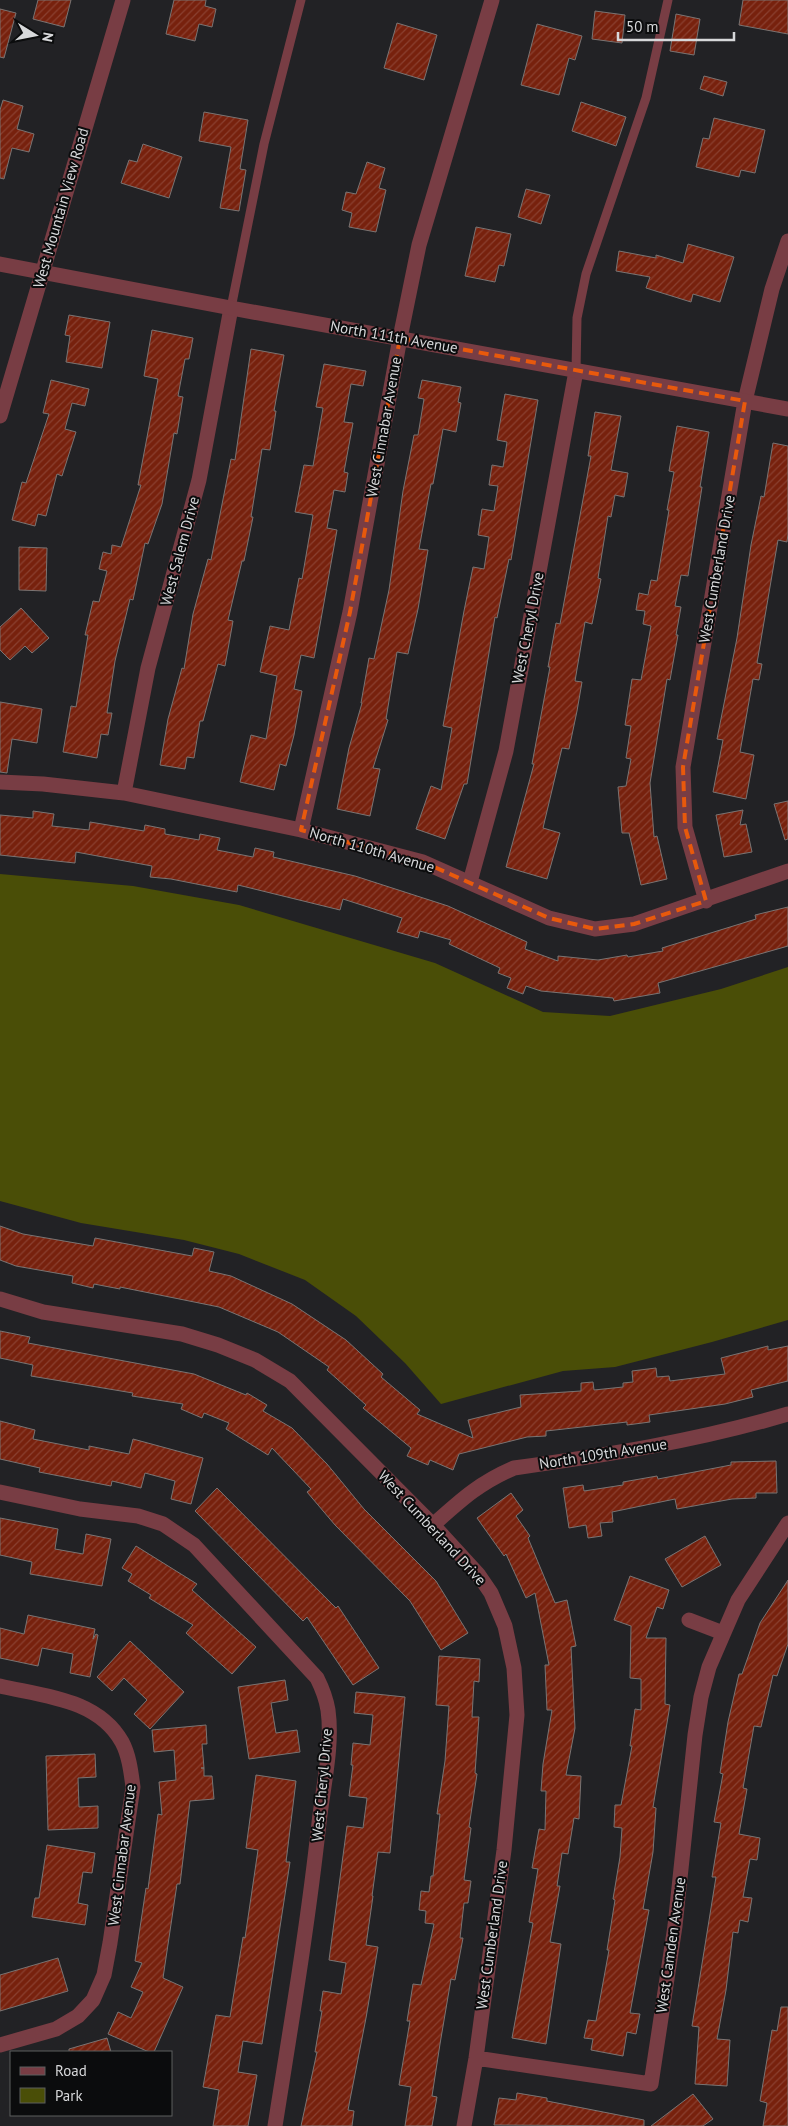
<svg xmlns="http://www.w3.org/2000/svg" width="788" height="2126" font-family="'PT Sans',sans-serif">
<defs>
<pattern id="building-hatch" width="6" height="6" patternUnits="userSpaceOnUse" patternTransform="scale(1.25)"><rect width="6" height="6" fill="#77210d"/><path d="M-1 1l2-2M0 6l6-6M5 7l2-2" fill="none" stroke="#8a4030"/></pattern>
</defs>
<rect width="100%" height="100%" fill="#222225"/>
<path fill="#4a4e07" d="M0,874L133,886L239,905L435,963L543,1012L610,1016L721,989L788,967V1320L712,1342L615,1367L563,1371L441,1404L405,1363L356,1316L305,1280L239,1254L184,1240L81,1223L0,1201Z"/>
<path fill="url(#building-hatch)" stroke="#797473" d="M38,0H71L64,27L33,19Z
M174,0H206L205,6L216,9L212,27L199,24L195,41L166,34Z
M743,0H788V34L739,25Z
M0,9L16,13L4,58L0,57Z
M595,11L625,15L622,43L592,39Z
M676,14L700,19L694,55L670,51Z
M397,23L437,35L424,80L384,68Z
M537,24L582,36L575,60L569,58L559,95L521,85Z
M704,76L727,82L723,96L700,89Z
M3,100L23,106L17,129L34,134L29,152L12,148L4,179L0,178V110Z
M581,102L626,117L616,146L572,131Z
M204,112L248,120L240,169L246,170L239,211L220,208L231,147L199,141Z
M714,118L765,130L755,173L741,170L739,177L696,167L703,138L709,139Z
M143,144L182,157L169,198L121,183L129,160L137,162Z
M367,162L385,168L379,188L386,190L376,232L349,227L352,213L342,210L346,192L356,194Z
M526,189L550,195L541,224L518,217Z
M476,227L511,234L504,266L499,265L495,282L465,276Z
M688,244L734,257L720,302L693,294L691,302L646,288L650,277L616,271L619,251L656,258V255L683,263Z
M69,315L110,322L102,368L66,362L70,336L65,335Z
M152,330L193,338L189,359H185L178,396L183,397L177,434L174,433L162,504L148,544L145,543L133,600L130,599L115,661L107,713H112L108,735L101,734L97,758L63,752L71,706L76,707L88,635H85L93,601L99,602L107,571L99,569L103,552L111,554L112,545L121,547L141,485H138L158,379L144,376Z
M251,349L284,355L274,411H276L270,450L262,449L251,517H253L244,561H242L228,620L233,621L225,666L218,664L203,721H200L194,758L187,757L185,769L160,765L168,719L182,668L184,669L193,614L208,559L211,560L231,459L235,460Z
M324,364L366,371L363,386L351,384L344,422L353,423L344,472L348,473L345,492L334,490L327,528L337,530L318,636L314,658L301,655L294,689L302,691L294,735L286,766L280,764L274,790L240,782L251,735L266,739L277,676L260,672L270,626L289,630L299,578L302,579L313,515L295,512L304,465L313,466L323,408L316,407Z
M51,380L89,389L85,406L72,403L65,429L76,432L62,476L57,474L46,516L38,514L35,526L12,520L22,482L26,483L49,414L43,413Z
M422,380L461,387L458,402L461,403L456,432L443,429L433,484H431L419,549L428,550L418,609L408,654L397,652L386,719L388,720L373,768L380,769L370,816L337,809L349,748L362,703H361L369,658L374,659L389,590L403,491L414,435H418L424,399L418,398Z
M505,394L538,400L511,560L509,559L497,618L495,617L467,784H464L445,839L416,829L431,786L441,790L452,728L443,726L464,611L473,567L484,569L489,537L478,535L482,509L494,511L498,486L489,485L492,465L503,467L507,442L497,440Z
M595,412L621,416L611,470L628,473L624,497L615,495L611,517L608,516L598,578L601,579L592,624L585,622L575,681L582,682L577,711L569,749L562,748L543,828L560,833L547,879L506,867L534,764H532L550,667H548L556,623L560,624L591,456H588Z
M677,426L709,432L700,487H702L688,576L681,575L675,606L681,607L676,635H678L670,680L667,679L650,783L654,837L657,836L667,879L641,885L629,833H622L618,787L626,786L631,759L626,758L631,726L625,725L632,679L641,680L651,626L643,624L645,611L636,610L639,593L648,595L651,580L657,581L669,510H667L674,472L669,471Z
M773,443L788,446V534L787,542L778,540L757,663L762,664L759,680L753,679L740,752L754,755L746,799L713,792L723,740L717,739L737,638L751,545L761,496L764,497Z
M19,547L47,548L46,591L19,590Z
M21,608L49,638L32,653L25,646L10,660L0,650V627Z
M0,702L42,709L37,743L12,739L7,773L0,772Z
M788,801V839L785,840L774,804Z
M743,810L740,825L746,824L752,852L724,857L716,815Z
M33,811L54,814L52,826L89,830L90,822L144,831L145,825L165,829V834L199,840L200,834L220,838L217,850L253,857L255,848L274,852L273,857L355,876L448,906L527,942L525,949L558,961V956L598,960L627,955L628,957L663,951L662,948L756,919L755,915L788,907V946L658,983L660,993L614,1001L613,998L541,991L526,986L523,994L507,988L511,978L498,973L500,968L449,944L451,940L420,931L418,938L397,932L402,918L343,899L340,910L238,885L237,892L171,879L150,877L152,866L76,852L75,863L0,855V815L33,818Z
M0,1226L23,1234L93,1246L95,1238L192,1256L194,1248L214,1252L209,1271L231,1276L292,1304L346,1340L383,1374L381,1377L420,1410L417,1414L473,1438L468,1420L521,1407L520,1395L581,1391V1383L593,1382L594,1390L623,1387V1383L633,1382L632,1371L656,1368L657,1377L669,1376L670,1381L725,1374L721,1358L768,1346V1350L788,1346V1381L751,1390L753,1397L725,1404L649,1415L650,1422L627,1425V1422L546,1431V1436L527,1437L459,1454L453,1470L430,1460L428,1465L407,1456L411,1448L363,1408L366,1405L327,1370L329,1367L278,1332L219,1307L120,1287V1289L94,1284L93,1288L72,1283L73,1276L16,1266L0,1260Z
M0,1331L30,1337L28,1343L194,1374L246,1395L247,1393L267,1405L263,1411L292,1428L327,1464L364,1509L436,1581L468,1633L441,1650L410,1601L335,1525L307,1492L311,1489L272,1448L268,1455L226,1429L229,1423L204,1413L202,1418L181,1409L183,1404L132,1396L133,1393L31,1376L33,1365L0,1358Z
M0,1421L35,1430L33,1439L89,1450V1446L129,1454L133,1439L203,1458L191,1504L171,1499L175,1481L145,1473L141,1488L112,1481L111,1486L39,1472L40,1468L0,1459Z
M776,1461L777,1493H756V1498L732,1499L677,1509L675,1499L612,1512L613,1522L600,1523L602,1536L588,1538L586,1525L569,1528L563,1488L583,1485L584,1491L623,1485V1482L657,1476L658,1479L731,1465V1462Z
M217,1488L336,1608L338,1606L379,1668L353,1685L307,1617L303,1621L195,1511Z
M511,1493L523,1510L516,1516L530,1536L528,1538L555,1603L567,1600L576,1646L571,1647L575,1728L566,1775L581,1776L579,1819L574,1818L568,1854L562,1853L557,1886H560L550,1942L561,1944L546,2044L512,2038L533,1923L529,1922L538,1869L532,1868L539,1829L545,1830L546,1791H541L543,1764L552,1710H547L545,1665H549L535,1593L526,1598L506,1554L504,1556L477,1518Z
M0,1518L58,1529L55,1549L83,1554L86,1534L111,1539L102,1586L30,1574L32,1562L0,1555Z
M705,1536L721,1565L682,1587L665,1559Z
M136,1546L197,1584L192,1590L256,1647L232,1674L186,1633L193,1625L149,1598L151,1595L128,1581L132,1574L122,1568Z
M630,1576L669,1590L663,1609L657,1607L646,1638H666L665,1704L670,1705L653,1807L656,1808L653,1852L643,1909L649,1910L630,2013L640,2014L636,2034L627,2032L623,2056L591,2050L593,2039L584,2038L588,2020L596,2021L609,1950H607L615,1900L613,1899L620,1857L622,1828L614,1827L615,1805H621L632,1746H630L635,1709L641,1710V1679L630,1678L631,1626L614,1620Z
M788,1580V1644L777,1676L773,1675L761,1727L754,1726L743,1788L747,1789L739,1834L760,1838L757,1860L750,1859L743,1897L752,1898L748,1922L740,1920L738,1933L733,1932L726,1990L717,2039L730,2040L727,2086L695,2084L699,2027L692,2026L716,1877H712L721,1823L714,1822L723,1774L720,1773L728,1722L739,1674H742L760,1623Z
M28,1615L95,1629L93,1639L96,1634L98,1635L90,1677L70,1673L73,1654L42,1648L38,1666L0,1658V1628L24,1634Z
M130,1641L184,1692L150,1729L134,1714L147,1700L124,1678L112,1691L97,1677Z
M439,1656L480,1659L479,1682L474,1681L472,1717H479L475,1773L477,1774L469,1827L471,1828L464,1880L471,1881L468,1903H464L460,1938H463L455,1980L451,1979L440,2044L432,2096L437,2097L432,2126H405L411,2087L399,2085L410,2021H407L413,1984L421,1985L434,1924L425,1923L426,1911L419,1910L421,1891L429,1892L431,1876H433L440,1814H437L445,1761L449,1706L436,1705Z
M285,1680L288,1700L271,1703L276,1733L297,1730L300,1752L249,1759L238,1687Z
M356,1692L405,1697L390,1853L378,1852L372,1896H373L366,1945L378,1947L366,2018L348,2110L354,2111L352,2126H301L317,2052H315L322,2011H320L323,1991L341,1994L346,1963L329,1960L347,1826L363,1828L367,1798L349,1796L353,1765H351L353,1743L370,1745L373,1715L354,1713Z
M206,1725L207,1744H202L204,1768H201H204V1776H212L214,1799L190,1801L180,1884H177L163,1978L183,1987L154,2052H149L108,2034L118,2012L131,2018L143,1992L131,1987L142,1963L135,1961L146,1888L148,1889L158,1814L162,1815L159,1782L176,1780L174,1750L154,1752L152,1730Z
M95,1754L96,1777L78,1778L79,1807L98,1806V1828L48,1830L46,1756Z
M256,1775L296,1781L286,1862H290L262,2044L243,2041L238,2072L257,2075L248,2126H213L219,2090L203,2087L216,2015L230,2017L243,1937L245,1938L258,1850L246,1848Z
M47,1845L95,1853L92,1873L83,1872L78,1903L88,1905L85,1925L32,1917L35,1898H39Z
M58,1958L68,1991L0,2011V1975Z
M781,2007H788V2126H763L767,2103L760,2101L772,2030L777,2031Z
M107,2038L111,2052H69V2049Z
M517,2093L547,2098V2101L644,2120V2126L494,2125L499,2098L516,2100Z
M693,2094L713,2119L703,2126H651Z"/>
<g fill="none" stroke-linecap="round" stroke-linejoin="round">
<path stroke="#783d44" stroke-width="9" d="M231,308L264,144L301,0
M576,371L577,318L586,274L646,98L668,0"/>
<path stroke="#783d44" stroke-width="15" d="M0,416L123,0
M0,782L43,784L124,793L301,830L423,862L549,918L595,929L634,924L788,871
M124,793L148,668L199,480L231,308
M301,830L350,612L400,338L419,245L492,0
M470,882L506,751L576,371
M706,901L685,827L683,767L745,401L772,289L788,241
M0,1299L43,1312L182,1334L218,1345L255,1360L290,1381L433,1525L478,1574L491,1593L505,1626L514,1668L517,1715L504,1850L476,2058L464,2126
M0,1492L80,1509L138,1516L163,1524L194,1545L317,1678C322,1688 326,1698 328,1710C333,1746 323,1786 319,1823C308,1924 291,2025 275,2126
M433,1525C461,1500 479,1483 514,1468C607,1455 697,1441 788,1414
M689,1620L723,1633
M0,1686C44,1696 98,1699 122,1742C129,1755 131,1772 133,1787L110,1943L104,1975L93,2000L78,2016L56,2029L0,2045
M476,2058L651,2084L675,1926L695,1735L701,1697L709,1667L738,1600L788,1523"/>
<path stroke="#783d44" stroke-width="15" d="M0,264L231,308L788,409"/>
</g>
<path fill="none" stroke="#e8590c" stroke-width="4" stroke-dasharray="10 6" stroke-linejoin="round" d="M400,338L745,401L683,767L685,827L706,901L634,924L595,929L549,918L423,862L301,830L350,612Z"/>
<g text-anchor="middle" stroke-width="4" stroke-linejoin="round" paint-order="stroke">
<g font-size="15" fill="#d7d8da" stroke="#0b0c0d">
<text transform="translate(61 208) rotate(-74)" y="5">West Mountain View Road</text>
<text transform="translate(394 337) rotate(10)" y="5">North 111th Avenue</text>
<text transform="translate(384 427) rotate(-80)" y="5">West Cinnabar Avenue</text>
<text transform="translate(180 551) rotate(-75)" y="5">West Salem Drive</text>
<text transform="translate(717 569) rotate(-80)" y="5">West Cumberland Drive</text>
<text transform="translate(528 628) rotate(-79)" y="5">West Cheryl Drive</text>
<text transform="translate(372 850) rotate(16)" y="5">North 110th Avenue</text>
<text transform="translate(603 1454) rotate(-9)" y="5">North 109th Avenue</text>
<text transform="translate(432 1528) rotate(47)" y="5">West Cumberland Drive</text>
<text transform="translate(322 1785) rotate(-85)" y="5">West Cheryl Drive</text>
<text transform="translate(122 1855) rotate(-83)" y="5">West Cinnabar Avenue</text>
<text transform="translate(492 1935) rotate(-82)" y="5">West Cumberland Drive</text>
<text transform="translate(671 1945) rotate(-82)" y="5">West Camden Avenue</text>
</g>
</g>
<rect x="10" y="2051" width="162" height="65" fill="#0b0c0d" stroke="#5d5e5f"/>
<rect x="20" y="2067" width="25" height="8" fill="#783d44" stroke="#5d5e5f"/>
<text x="55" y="2076" font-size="15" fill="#d7d8da">Road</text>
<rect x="20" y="2088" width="25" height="15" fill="#4a4e07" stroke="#5d5e5f"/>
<text x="55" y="2101" font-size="15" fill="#d7d8da">Park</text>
<g transform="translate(35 35) rotate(100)" stroke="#0b0c0d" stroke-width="4" paint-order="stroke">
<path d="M0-4L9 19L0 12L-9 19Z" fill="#d7d8da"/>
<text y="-8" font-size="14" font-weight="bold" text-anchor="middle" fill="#d7d8da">N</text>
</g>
<path d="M618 32v8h116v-8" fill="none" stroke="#d7d8da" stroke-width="2.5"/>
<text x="626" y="32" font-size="15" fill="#d7d8da" stroke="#0b0c0d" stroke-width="4" paint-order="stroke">50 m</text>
</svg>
